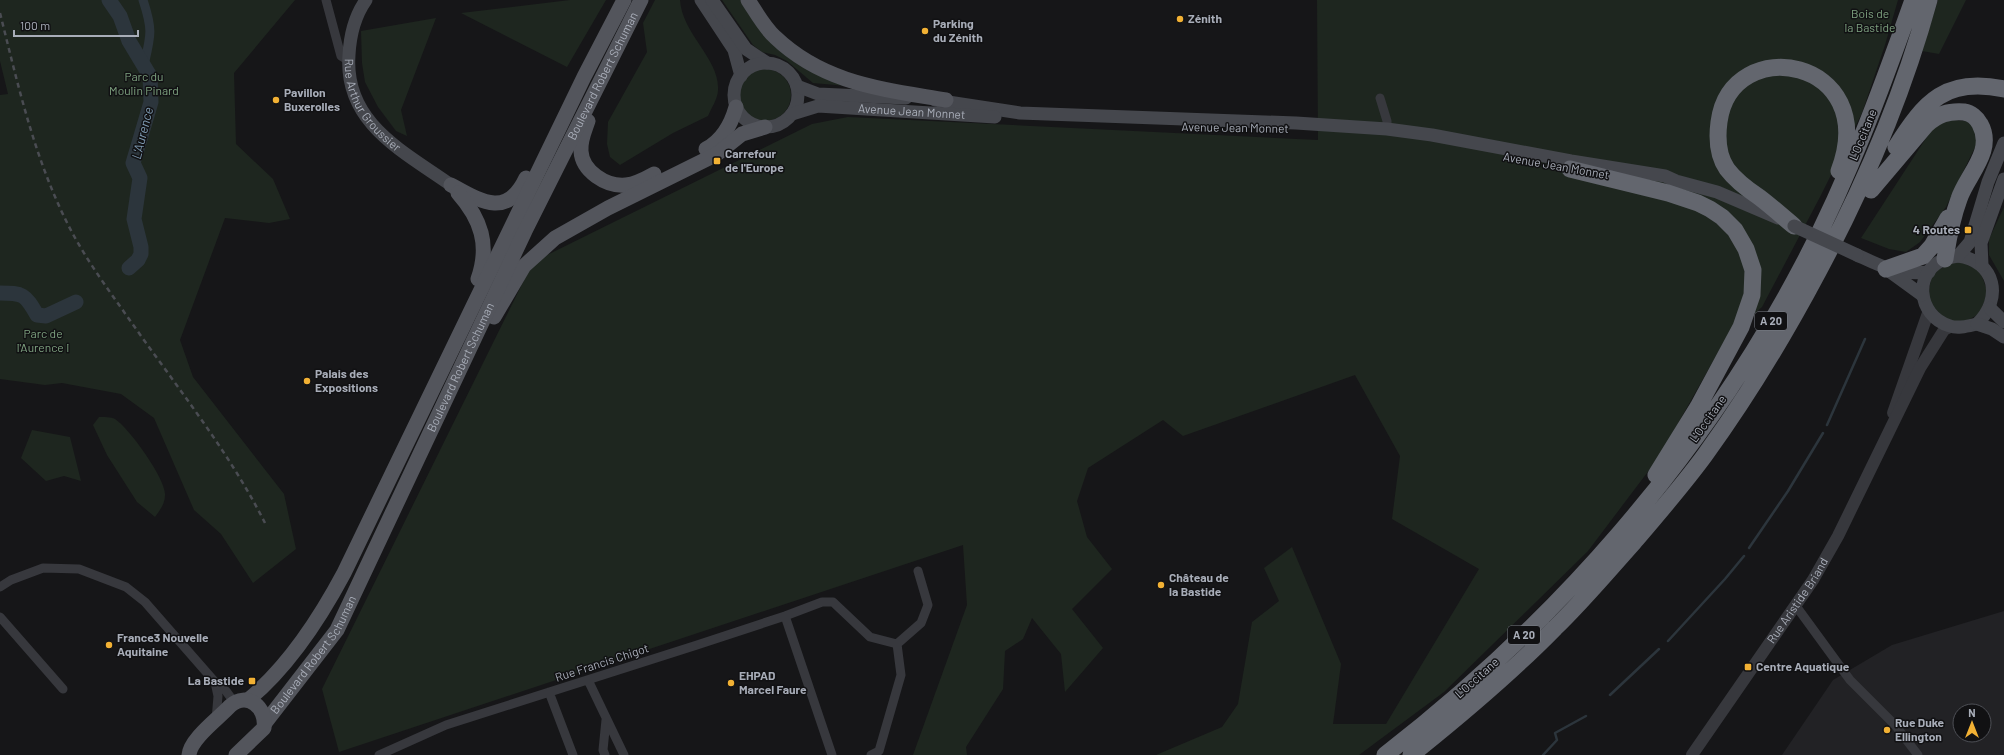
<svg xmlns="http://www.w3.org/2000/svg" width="2004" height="755" font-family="Barlow,sans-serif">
<rect width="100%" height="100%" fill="#161618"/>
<path fill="#222225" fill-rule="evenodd" d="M2004,611V755H1782L1833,680L1892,645ZM1960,711H1984V735H1960Z"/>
<path fill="#1e261f" d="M0,0H295L234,73L236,144L273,179L290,219L269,223L225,218L180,340L193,377L284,494L296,549L253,583L221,534L194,510L154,418L121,394L62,383L45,385L0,379V95L8,94L0,61Z
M570,0H606L567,67L461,13Z
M655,0H680C682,34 720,59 718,90C718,98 711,109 708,116L673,133L620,165L610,157L607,144L608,122L647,52L643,23Z
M722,0H741L755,24L858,87L813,83L787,61L775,55L762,52L753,45Z
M1317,0H1898L1885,45L1862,113L1820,197L1762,307L1725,340L1659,457L1588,551L1444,692L1359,755H1156L1222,727L1238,704L1252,622L1279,601L1264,568L1292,547L1341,664L1333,724H1386L1479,569L1392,519L1400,456L1355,375L1183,436L1163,420L1088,468L1077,501L1087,537L1112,569L1072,609L1103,648L1065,692L1061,654L1032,618L1023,639L1005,651L1003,689L966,747L967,755H913L967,605L963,545L339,752L322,689L533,262L812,124L848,117L1318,140Z
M1938,0H1966L1939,54L1922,51Z
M436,18L401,110L407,136L396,131L378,107L365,82L362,63L361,31Z
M739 95a26 26 0 1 1 52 0a26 26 0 1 1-52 0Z
M1951,120L1966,121L1977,130V143L1946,207L1920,242L1906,252L1889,249L1861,238L1934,126Z
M2004,207V281L1989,255V239Z
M1959,261L1980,271L1988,293L1979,314L1968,320L1957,322L1945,319L1929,302C1930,271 1930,272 1959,261Z
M99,417C104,417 111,417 115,419C129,428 166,479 165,495C165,504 160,510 155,517L137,502L107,455L93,425Z
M32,430L70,437L81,481L64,476L46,481L21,458Z"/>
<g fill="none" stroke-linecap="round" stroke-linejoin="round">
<path stroke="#2c353c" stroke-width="2.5" d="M1827,425L1865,339
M1749,548L1788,491L1823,433
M1668,641L1725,579L1744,556
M1610,695L1659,649
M1543,755L1557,740L1555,733L1586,716"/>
<path stroke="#2c353c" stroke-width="9" d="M143,0C153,30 151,35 144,65"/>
<path stroke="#2c353c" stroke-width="15" d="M109,0L120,16L129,41L150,76L151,102L133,163L140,178L134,219L141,247V254L138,260L129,268
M0,293C23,293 25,294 37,315L46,316L76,302"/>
<path stroke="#37383d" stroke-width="9" d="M326,0L341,56L348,60
M1380,98L1387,121V129
M0,587L11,580L43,568L79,569L126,587L145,602L215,682L226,691L234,702
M1796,606L1850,680L1895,725L1918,755
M785,616L832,755
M0,617L63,689
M588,680L624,755
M215,682L218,696L216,720
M549,692L573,755
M379,755L446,725L697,645L785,616L822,602H833L870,637L897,644L921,623L928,605L918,571
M605,755L603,750L606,720
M871,755L879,751L901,675L897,644"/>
<g stroke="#37383d" stroke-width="12">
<path d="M1893,413L1928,313"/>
<path id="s1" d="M1692,755L1813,580L1838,536L1920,368L1944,330L1950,327"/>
</g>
<g stroke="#45474d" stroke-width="13">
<path id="s2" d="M366,0C354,17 350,35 349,55C344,123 403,151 451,185"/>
<path d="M701,0L734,50L741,76"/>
<path d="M712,0L746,49L767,63"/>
<circle cx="766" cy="95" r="32"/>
<path d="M797,86L818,94L906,98"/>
<path d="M935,100L1020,113L1296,123L1387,129L1432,135L1571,161L1665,176L1676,181L1717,192L1778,218"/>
<path id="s3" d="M792,114L818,106L995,117"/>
<path d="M1857,255C1885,268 1897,275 1929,272"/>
<path d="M1958,256C1996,261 2003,299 1977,324C1968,326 1958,329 1950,326C1916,316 1913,269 1946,259C1949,257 1954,257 1958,256Z"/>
<path d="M1958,256L1970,242L1988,182L2004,143"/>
<path d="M1982,265L1981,243L2004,179"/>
<path d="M1889,271L1922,295"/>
<path d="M1990,308L2004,322"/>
<path d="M1977,324L1992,329L2004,337"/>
</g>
<g stroke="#53555c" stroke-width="15">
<path d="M748,0C756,12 764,27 775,37C824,84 883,89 946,100"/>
<path d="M588,121C585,130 580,140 581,151C582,171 606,187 626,185C636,184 645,179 654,174"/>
<path d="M706,149C723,140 731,125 736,107"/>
<path d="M451,185C480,201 507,219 526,178"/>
<path d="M458,193C481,219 490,245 478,279"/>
<path d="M494,317L524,266L555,238L608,208L717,154L742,134L765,127"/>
<path d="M248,700C288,667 320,618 344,573L584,77L624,0"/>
<path id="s4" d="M265,723L337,630L525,231L641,0"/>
<path d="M189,755C190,739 219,718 230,706C247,691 267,707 264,728L236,755"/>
</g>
<path stroke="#63666e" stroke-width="17" d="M1896,147C1925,101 1946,77 2004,89
M1570,169L1668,193L1698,203L1710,209L1722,217L1735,230L1746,249L1753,270L1752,295L1741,327L1698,407L1656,475
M1871,190L1926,125C1938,114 1948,111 1964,112C1971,113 1977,118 1980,124C1995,151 1967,175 1959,199C1952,218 1948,239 1945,259
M1794,226C1783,217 1771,206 1759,197C1747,189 1736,181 1727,169C1718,156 1717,137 1719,122C1731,31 1882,58 1839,171
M1886,269L1923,256L1932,246L1948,218
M1385,755C1556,623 1702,457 1803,265C1848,180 1881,90 1913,0
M1411,755C1461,715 1510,674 1555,628C1583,601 1608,571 1634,542C1658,514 1683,485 1705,455C1747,397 1784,336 1818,272C1864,186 1903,95 1929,0"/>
<path stroke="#4a4c52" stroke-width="2.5" stroke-dasharray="5 4" stroke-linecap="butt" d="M0,13C19,89 36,166 74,236C90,265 110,292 129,319C176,386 228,450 265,523"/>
<path stroke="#45474d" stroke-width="13" d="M1794,226L1857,255"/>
</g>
<g fill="#f2b134" stroke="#111113" stroke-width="1.5">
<circle cx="1180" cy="19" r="4"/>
<circle cx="925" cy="31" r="4"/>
<circle cx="276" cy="100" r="4"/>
<rect x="713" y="157" width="8" height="8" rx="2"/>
<rect x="1964" y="226" width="8" height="8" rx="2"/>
<circle cx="307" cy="381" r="4"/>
<circle cx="1161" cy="585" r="4"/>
<circle cx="109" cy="645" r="4"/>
<rect x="1744" y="663" width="8" height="8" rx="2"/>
<rect x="248" y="677" width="8" height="8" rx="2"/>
<circle cx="731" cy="683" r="4"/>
<circle cx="1887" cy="730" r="4"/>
</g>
<g text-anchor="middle" stroke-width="3" stroke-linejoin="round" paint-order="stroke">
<g fill="#111113" stroke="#7b7e86" stroke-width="1">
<rect x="1755" y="312" width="32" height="18" rx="3"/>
<rect x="1508" y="626" width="32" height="18" rx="3"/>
</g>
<g font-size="11" font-weight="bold" fill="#a8adb8">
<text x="1771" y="325">A 20</text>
<text x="1524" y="639">A 20</text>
</g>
<g font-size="12" fill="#7fa381" stroke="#111113">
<text x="1870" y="18">Bois de<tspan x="1870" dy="14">la Bastide</tspan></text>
<text x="144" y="81">Parc du<tspan x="144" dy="14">Moulin Pinard</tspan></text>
<text x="43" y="338">Parc de<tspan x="43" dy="14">l'Aurence I</tspan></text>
</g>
<g font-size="12" font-weight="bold" fill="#a8adb8" stroke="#111113" text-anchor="start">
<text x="1188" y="23">Zénith</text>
<text x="933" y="28">Parking<tspan x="933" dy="14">du Zénith</tspan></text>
<text x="284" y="97">Pavillon<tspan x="284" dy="14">Buxerolles</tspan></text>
<text x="725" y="158">Carrefour<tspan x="725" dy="14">de l'Europe</tspan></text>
<text x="1960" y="234" text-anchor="end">4 Routes</text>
<text x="315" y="378">Palais des<tspan x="315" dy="14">Expositions</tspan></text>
<text x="1169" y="582">Château de<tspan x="1169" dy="14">la Bastide</tspan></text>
<text x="117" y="642">France3 Nouvelle<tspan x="117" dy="14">Aquitaine</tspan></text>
<text x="1756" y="671">Centre Aquatique</text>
<text x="739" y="680">EHPAD<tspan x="739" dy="14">Marcel Faure</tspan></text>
<text x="244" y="685" text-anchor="end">La Bastide</text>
<text x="1895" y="727">Rue Duke<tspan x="1895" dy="14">Ellington</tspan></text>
</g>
<g font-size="12" fill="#a8adb8" stroke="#111113">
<text dy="4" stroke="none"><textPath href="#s4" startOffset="732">Boulevard Robert Schuman</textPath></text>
<text dy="4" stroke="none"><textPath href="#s2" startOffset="116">Rue Arthur Groussier</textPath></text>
<text dy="4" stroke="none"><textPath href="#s3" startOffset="121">Avenue Jean Monnet</textPath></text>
<text transform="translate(1235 128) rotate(1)" y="4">Avenue Jean Monnet</text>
<text transform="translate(1863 135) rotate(-68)" y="4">L'Occitane</text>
<text transform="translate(1556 166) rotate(10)" y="4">Avenue Jean Monnet</text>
<text dy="4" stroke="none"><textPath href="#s4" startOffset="408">Boulevard Robert Schuman</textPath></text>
<text transform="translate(1708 419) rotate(-55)" y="4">L'Occitane</text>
<text dy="4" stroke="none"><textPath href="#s1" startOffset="187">Rue Aristide Briand</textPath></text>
<text dy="4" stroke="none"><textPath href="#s4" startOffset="84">Boulevard Robert Schuman</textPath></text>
<text transform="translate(602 663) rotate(-18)" y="4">Rue Francis Chigot</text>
<text transform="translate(1477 678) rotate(-42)" y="4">L'Occitane</text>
</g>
<g font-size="13" font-style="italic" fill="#7f9bb3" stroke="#111113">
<text transform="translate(142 133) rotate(-76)" y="5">L'Aurence</text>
</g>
</g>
<g transform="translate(1972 723)"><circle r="19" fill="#111113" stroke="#4d4f55"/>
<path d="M0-3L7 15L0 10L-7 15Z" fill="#f2b134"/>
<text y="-6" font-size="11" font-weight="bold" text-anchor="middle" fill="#a8adb8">N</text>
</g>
<path d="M14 30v6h124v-6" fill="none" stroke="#a8adb8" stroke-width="2"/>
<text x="20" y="30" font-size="12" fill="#a8adb8" stroke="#111113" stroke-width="3" paint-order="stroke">100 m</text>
</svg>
